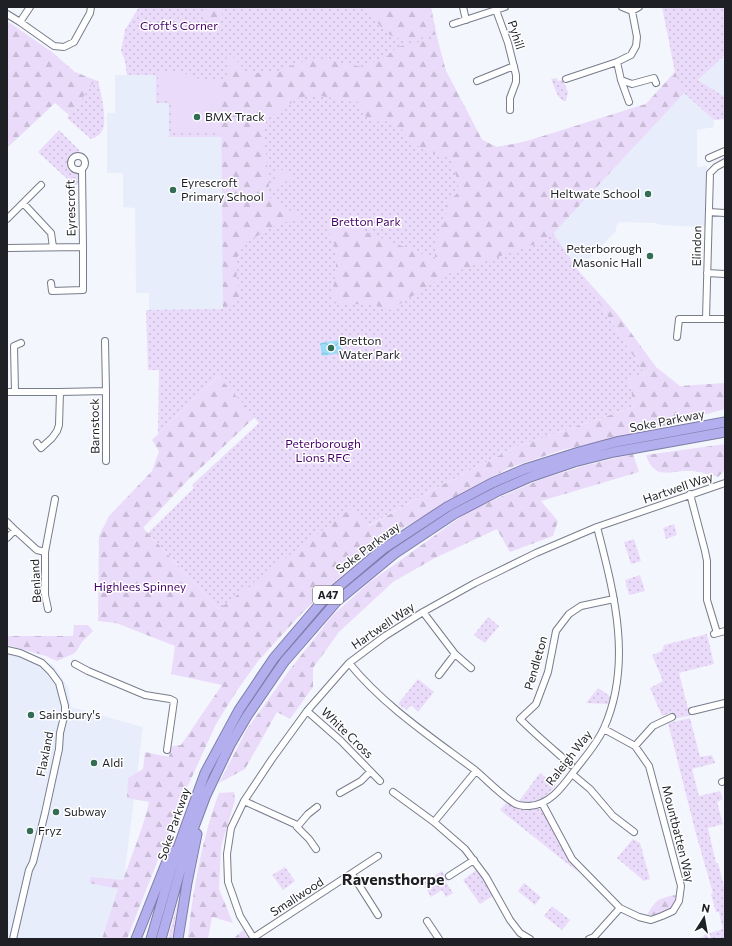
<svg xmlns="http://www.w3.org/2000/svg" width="732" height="946" font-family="Commissioner,sans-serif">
<defs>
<pattern id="grass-dots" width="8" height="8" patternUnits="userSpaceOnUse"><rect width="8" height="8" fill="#ebdbfb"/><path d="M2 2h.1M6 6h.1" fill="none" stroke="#c9bcd7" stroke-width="1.8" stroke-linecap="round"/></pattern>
<pattern id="forest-firs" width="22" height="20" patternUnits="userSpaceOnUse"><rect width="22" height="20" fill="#ebdbfb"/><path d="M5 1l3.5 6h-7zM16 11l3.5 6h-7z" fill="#c9bcd7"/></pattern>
<pattern id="water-waves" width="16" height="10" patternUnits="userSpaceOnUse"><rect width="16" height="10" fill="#9bddf9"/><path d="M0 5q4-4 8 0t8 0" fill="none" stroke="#85bdd5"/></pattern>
</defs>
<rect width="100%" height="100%" fill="#f3f6fc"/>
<path fill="#e7edfb" d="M725,55V97L698,80Z
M115,75H156V103H169L222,136L223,310H149V293H136L135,208L123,207V173H107V113H115Z
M684,93L714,120V127L697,130V167L707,166L706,227L661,225L656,223L619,222L616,226V231L578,270L553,234Z
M7,651L52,664L68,687L71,707L143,727L123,887L103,939H7Z"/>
<path fill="url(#grass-dots)" d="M139,7H431L438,42L446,71L482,140L497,147L524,142L646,104L675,72L662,7H725V55L698,80L725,97V119L714,120L684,93L553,233L578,270L645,374L629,379L634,407L518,446L438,487L219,609L148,533L194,488L192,485L259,423L218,376L158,434L159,370H148L146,310L223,309L222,137H169V103H156V75H127L125,61L121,51L125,30Z
M557,78L558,81L563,80L568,92L566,101H563L558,96L551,79Z
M95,80L98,81C101,93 107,118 103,129C101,135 96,137 91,139L67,118Z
M59,130L80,151L71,154C66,160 66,166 71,172L79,174L78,184L75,186L38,152Z
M674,524L677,535L666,539L663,528Z
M634,539L641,561L631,564L624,542Z
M640,575L645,591L629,595L625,580Z
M488,617L499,626L485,643L474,635Z
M707,634L714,664L679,673L690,716L676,718L673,712L662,716L650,688L663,681L652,655L662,651L664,645Z
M418,679L434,692L418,712L411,705L407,710L398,704Z
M598,688L611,697L609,704L586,703Z
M690,718L700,757L712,755L715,763L692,769L699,796L720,791L723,799L717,802L723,824L708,828L716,863H718L725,891V939H697L703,937L704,935L723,929L719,912H716L711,894L713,893L696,834L668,723Z
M540,773L556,785C544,799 539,804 520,802L519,801Z
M508,801L529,809L538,808L544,812L557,840L565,854L578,872L500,810Z
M633,839L640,843L650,879L644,881L617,858Z
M285,867L295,881L283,890L272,875Z
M476,870L481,873L494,895L480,904L463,880Z
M442,871L448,880L446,882L453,893L446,897L442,890L431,897L423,883Z
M524,883L541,897L535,905L518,891Z
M178,902L172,939H168Z
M552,906L570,920L562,930L544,916Z"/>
<path fill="url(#forest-firs)" d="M202,7H224L220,22L210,25Z
M365,7H431L436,34C417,39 396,45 381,27C375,20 371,13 365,7Z
M7,21L52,52L75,72L95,80L70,116L55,103L7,148Z
M437,38L446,71L482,140L497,147L524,142L646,104L675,72L684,93L553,234L541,242L446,275L390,310L375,305L332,303L337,256L333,239L324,226L338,221L435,259V244L443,225L448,203L459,191L457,179L451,158C440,155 422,150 413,143C408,138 404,131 398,126C382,113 370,136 360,103L321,96L300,97L263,122L270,198L303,219L280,223L245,243L236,260L237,281L241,295L223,310L221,81L229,77L228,61L222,49L236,59L246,72L263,73L281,71L297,63L317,58L362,67L387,56L397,47Z
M578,270L618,315L656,367L680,386L725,383V409L642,432L562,450L509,468L454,498L383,540L345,572L302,613L258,661L236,692L216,724L181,801L127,939H102L118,889L89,883L91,877L123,880C132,854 143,829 149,802L127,798L128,778L143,769L145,752L169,757L170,749L173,746L181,745L222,685L171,674L175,646L116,623L98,621L99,536L109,516L152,471L159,451L152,440L218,376L255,417L188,480L143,528L219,609L350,509L369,526L438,487L518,446L634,407L629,379L645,374Z
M725,444V470L718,477C710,475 702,472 693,471C673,469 655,483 646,455Z
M633,454L639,472L541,501L558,521L553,536L510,552L497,529L433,559L393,582L339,632L313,668V687L290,719L277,712L245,769L219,783L247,729L291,668L333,615L370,582L469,511L539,480L583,466Z
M74,625H88L93,631L82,642L75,653L57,661L46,656L7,645V636H73Z
M234,792L235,800L221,847L219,889L233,923L212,917L208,939H188C192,893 203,835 219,793Z
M673,895L678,896C675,911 661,916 647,915C656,900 656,900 673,895Z
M243,930L249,939H233Z"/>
<path fill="#ebdbfb" d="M180,71L194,78L221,81V133H173V100H159L158,72Z
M279,169C284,170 287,173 292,174L291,179C282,182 282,188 275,191L272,189V186L276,180V172Z"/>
<path fill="url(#water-waves)" d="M340,340L342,353L322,356L320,343Z"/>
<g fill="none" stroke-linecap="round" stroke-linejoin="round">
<g stroke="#777d8b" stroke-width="8">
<path id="minor" d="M463,7L466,20
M622,7L632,11L639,7
M496,10L508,43L516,75V82L510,98V110
M7,14L20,22L30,7
M20,22L54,46L64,47L74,42L90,13L91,7
M453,24L505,7
M617,62L621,80L629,102
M566,79L617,62L631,55L636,46L637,37L632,11
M621,80L632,84L654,78L656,83
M477,81L514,66
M71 163a7 7 0 1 1 14 0a7 7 0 1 1-14 0Z
M709,158L725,151V152
M23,203L41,185
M709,212L725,213
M7,219L23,203L51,233L53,247
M7,248L83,247L82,169
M707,273L725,274
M51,283L52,291L83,290V247
M706,319L710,173L716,167L725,162
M677,337L679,319H725
M105,341L106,391
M7,392H15L14,346L21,343
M15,392H60L59,425L57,431L52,438L41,448L37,443
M60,392L106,391V461
M690,494L705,551L707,561V600L717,633
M7,522L15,530
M7,538L15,530L37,550L45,552V595L48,609
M45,552L55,499
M423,612L455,654L471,668
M714,634L725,631
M7,650L20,653L42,663L51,672L59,683L65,706V713L60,733L59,749L45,813L33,862L29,870L13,939
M349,663C384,706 431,737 475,770C488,781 500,794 514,803C518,806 525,806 529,806C550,805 563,786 575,770C585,757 597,744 604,728C633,663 614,593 597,527
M75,664L88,671L145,695L170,699L174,701L167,750
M439,675L455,654
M307,711L341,741L380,781
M692,711L725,703
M635,746L653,726L672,717
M571,765C554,750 536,735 520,719L536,704L548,672L556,631L569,614L581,606L614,599
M572,774L590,789L613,816L634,832
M722,782L725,781
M393,792L434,822L465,849L486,877L510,920L520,933L530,939
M340,793L361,781L370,772
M244,801L297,825V827L309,839L316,849
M542,803L572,859L620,908L639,917L651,920L662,916L673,911L679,901L681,886L649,766L635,746L604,729
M434,822L476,771
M297,827L308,814L317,807
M352,874L378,915
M449,876L474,860
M427,921L439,939
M253,938L378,856
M254,939L240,916L228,882L227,854L231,828L244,801L272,759L307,711L349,663L385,636L423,612L475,583L536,553L597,527L725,483
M589,939L594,937L620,908"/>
</g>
<g stroke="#7f7ca8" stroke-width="11">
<path id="highway" d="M136,939L171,851
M151,939L175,856L205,773L239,710L274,658L326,597L383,549L447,507L492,483L525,469L579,452L616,442L725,422
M161,939L188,843L206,795L230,745L247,716L284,662L337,601L394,554L454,514L498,491L530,477L574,462L614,452L725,432
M178,939L187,883L197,834"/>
</g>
<use href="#minor" stroke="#fff" stroke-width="6"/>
<use href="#highway" stroke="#b3aeee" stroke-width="9"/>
</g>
<g fill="#346d56" stroke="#fff" stroke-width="1.5">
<circle cx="197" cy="117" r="4"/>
<circle cx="173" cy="190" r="4"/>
<circle cx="648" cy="194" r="4"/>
<circle cx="650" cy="256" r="4"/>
<circle cx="331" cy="348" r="4"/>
<circle cx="31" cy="715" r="4"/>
<circle cx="94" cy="763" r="4"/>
<circle cx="56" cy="812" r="4"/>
<circle cx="30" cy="831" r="4"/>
</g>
<g text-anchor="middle" stroke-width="3" stroke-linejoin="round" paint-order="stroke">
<rect fill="#fff" stroke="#626367" stroke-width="1" x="313" y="586" width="30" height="18" rx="3"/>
<g font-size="11" font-weight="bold" fill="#1e2026">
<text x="328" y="599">A47</text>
</g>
<g font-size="12" fill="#46006a" stroke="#fff">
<text x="179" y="30">Croft's Corner</text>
<text x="366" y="226">Bretton Park</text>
<text x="323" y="448">Peterborough<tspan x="323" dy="14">Lions RFC</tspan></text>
<text x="140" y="591">Highlees Spinney</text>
</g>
<g font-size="12" fill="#1e2026" stroke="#fff">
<text transform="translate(516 35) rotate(72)" y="4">Pyhill</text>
<text transform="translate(71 208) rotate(-91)" y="4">Eyrescroft</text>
<text transform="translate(697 246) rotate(-89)" y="4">Elindon</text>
<text transform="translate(667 421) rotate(-11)" y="4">Soke Parkway</text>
<text transform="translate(95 426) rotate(-91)" y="4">Barnstock</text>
<text transform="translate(678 488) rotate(-19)" y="4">Hartwell Way</text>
<text transform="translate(368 548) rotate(-37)" y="4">Soke Parkway</text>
<text transform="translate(36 581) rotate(-93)" y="4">Benland</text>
<text transform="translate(383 626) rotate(-34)" y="4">Hartwell Way</text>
<text transform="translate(536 663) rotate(-74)" y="4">Pendleton</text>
<text transform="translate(347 733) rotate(44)" y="4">White Cross</text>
<text transform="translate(45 754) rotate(-79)" y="4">Flaxland</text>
<text transform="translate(569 758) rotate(-52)" y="4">Raleigh Way</text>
<text transform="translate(174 824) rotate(-71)" y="4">Soke Parkway</text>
<text transform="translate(678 834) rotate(76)" y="4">Mountbatten Way</text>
<text transform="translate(297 897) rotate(-33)" y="4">Smallwood</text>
</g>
<g font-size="12" fill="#1e2026" stroke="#fff" text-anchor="start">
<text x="205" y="121">BMX Track</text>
<text x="181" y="187">Eyrescroft<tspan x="181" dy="14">Primary School</tspan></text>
<text x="640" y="198" text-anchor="end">Heltwate School</text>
<text x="642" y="253" text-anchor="end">Peterborough<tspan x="642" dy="14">Masonic Hall</tspan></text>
<text x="339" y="345">Bretton<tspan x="339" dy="14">Water Park</tspan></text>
<text x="39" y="719">Sainsbury's</text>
<text x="102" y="767">Aldi</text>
<text x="64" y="816">Subway</text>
<text x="38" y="835">Fryz</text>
</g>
<g font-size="16" font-weight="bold" fill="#1e2026" stroke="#fff">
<text x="393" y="885">Ravensthorpe</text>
</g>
</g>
<rect width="732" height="946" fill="none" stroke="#1e2026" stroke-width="16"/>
<g transform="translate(704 918) rotate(11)" stroke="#ffffff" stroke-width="3" paint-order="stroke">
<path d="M0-3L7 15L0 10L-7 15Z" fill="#1e2026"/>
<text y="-6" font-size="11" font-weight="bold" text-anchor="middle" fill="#1e2026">N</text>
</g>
</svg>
